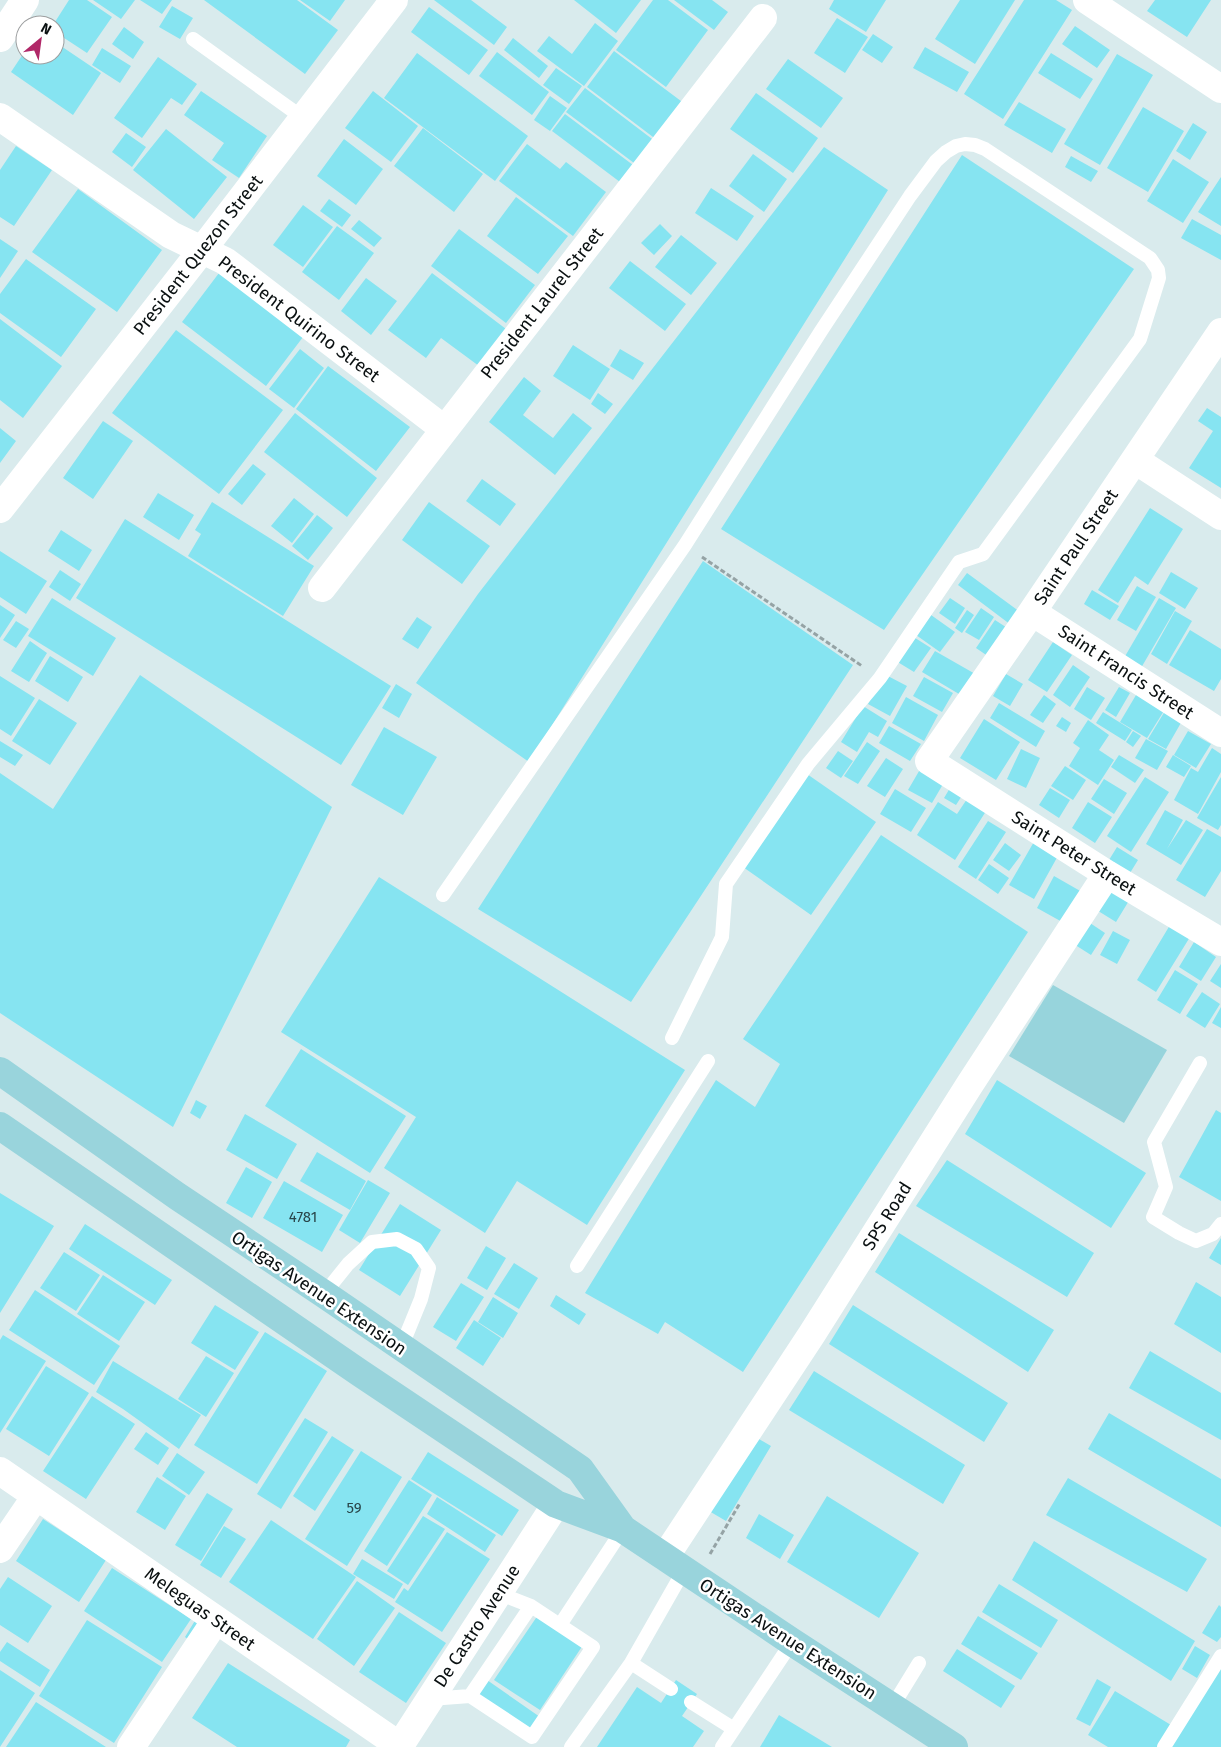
<svg xmlns="http://www.w3.org/2000/svg" width="1221" height="1747" font-family="'Fira Sans',sans-serif">
<rect width="100%" height="100%" fill="#d9ebed"/>
<path fill="#97d4dc" d="M1053,985L1167,1050L1124,1123L1009,1056Z"/>
<path fill="#86e4f1" d="M69,0H87L112,17L87,53L55,32V25H53Z
M93,0H135L121,19Z
M140,0H172L162,14Z
M204,0H297L338,30L305,74Z
M300,0H345L330,21Z
M434,0H471L507,27L494,45Z
M574,0H641L616,33Z
M653,0H668L708,30L666,87L616,50Z
M674,0H712L728,12L714,30Z
M834,0H886L866,32L829,9Z
M960,0H1015L975,64L935,39Z
M1024,0H1056L1072,10L1003,119L964,94Z
M1155,0H1211L1187,37L1147,11Z
M172,6L193,18L180,39L159,27Z
M429,7L488,50L469,75L411,32Z
M837,18L868,37L845,73L814,53Z
M595,23L618,41L584,86L537,51L549,36L572,54Z
M1075,26L1110,50L1097,68L1062,44Z
M124,27L144,42L133,59L112,44Z
M873,34L893,47L882,63L862,50Z
M513,38L548,66L539,78L504,50Z
M55,42L101,73L73,115L11,72L25,51V55H55Z
M925,47L969,72L957,92L913,68Z
M102,48L131,66L120,83L92,65Z
M614,51L685,104L657,140L587,87Z
M497,52L549,92L532,115L479,76Z
M417,53L528,136L495,181L384,98Z
M1051,53L1093,79L1080,99L1038,73Z
M1117,54L1153,75L1100,165L1064,144Z
M158,57L197,84L182,105L171,98L142,138L114,118Z
M788,59L843,98L821,128L766,89Z
M556,68L582,86L569,104L543,85Z
M585,88L660,145L642,169L566,112Z
M201,91L267,136L239,178L212,160L224,143L184,115Z
M373,91L418,126L391,162L345,128Z
M756,93L818,138L793,173L730,129Z
M550,96L567,108L550,131L534,120Z
M1019,102L1066,129L1052,153L1004,125Z
M1143,107L1184,131L1148,192L1107,168Z
M565,114L641,171L628,188L552,131Z
M1193,123L1207,132L1190,160L1176,151Z
M423,128L483,174L454,212L394,166Z
M166,129L227,177L194,219L133,170Z
M126,133L146,147L132,167L112,152Z
M344,139L383,169L356,205L317,176Z
M527,144L560,169L566,162L606,192L573,236L499,181Z
M16,146L52,170L14,226L0,217V170Z
M824,147L888,190L529,762L416,683L478,594Z
M753,154L787,179L764,212L729,186Z
M962,155L1134,269L884,630L721,529Z
M1071,156L1098,171L1091,182L1065,167Z
M1173,159L1209,182L1183,223L1147,201Z
M1221,177V226L1198,212Z
M711,188L754,216L737,241L695,213Z
M78,189L162,250L117,312L32,252Z
M516,197L568,236L538,274L487,236Z
M329,199L351,215L342,227L320,211Z
M303,205L333,227L303,267L273,245Z
M1192,219L1221,235V260L1181,238Z
M359,220L382,238L374,247L351,229Z
M660,224L672,236L654,255L641,243Z
M337,226L374,253L339,300L302,272Z
M459,229L535,285L506,323L431,266Z
M681,235L717,263L691,295L655,267Z
M0,239L18,251L0,278Z
M26,259L96,309L61,357L0,313V294Z
M630,261L686,304L665,331L609,288Z
M219,273L303,337L266,386L182,322Z
M432,273L506,329L479,366L441,338L426,358L388,330Z
M366,278L397,301L371,335L341,311Z
M0,319L62,366L23,418L0,400Z
M176,330L283,410L219,494L112,413Z
M573,345L610,369L590,400L553,376Z
M300,349L324,368L294,408L269,389Z
M620,349L644,363L633,380L610,366Z
M328,366L410,427L376,471L296,409Z
M524,377L541,391L523,415L553,438L573,413L592,428L555,475L489,422Z
M598,393L613,404L605,414L591,404Z
M1207,408L1221,417V488L1189,468L1213,431L1198,421Z
M295,413L377,478L347,517L264,452Z
M103,421L133,441L93,499L63,478Z
M0,428L16,441L0,463Z
M253,464L266,474L242,505L228,494Z
M482,479L516,504L500,526L466,501Z
M158,493L194,515L179,540L143,517Z
M294,498L314,514L292,543L271,526Z
M212,502L314,566L283,616L188,556L201,534L195,530Z
M429,502L490,546L462,584L402,540Z
M1150,508L1183,529L1148,585L1135,576L1118,603L1098,590Z
M317,515L333,528L308,560L292,546Z
M125,519L391,686L341,765L76,598Z
M61,530L92,550L79,571L48,551Z
M0,551L47,581L26,614L0,597Z
M703,561L853,665L631,1002L478,909Z
M60,570L81,584L70,601L49,587Z
M1171,572L1198,588L1185,609L1159,593Z
M967,573L1024,615L1015,628L958,585Z
M1137,586L1156,597L1136,631L1117,620Z
M1092,590L1119,606L1110,620L1084,604Z
M52,598L116,638L93,676L28,636Z
M950,598L965,608L955,624L939,613Z
M1159,598L1176,608L1141,668L1124,658Z
M0,605L15,615L0,638Z
M981,608L994,617L979,640L965,632Z
M967,610L974,615L962,633L955,628Z
M1175,611L1192,621L1167,664L1151,654Z
M931,615L955,632L940,652L916,635Z
M417,617L432,627L418,649L402,639Z
M995,620L1015,633L995,661L976,648Z
M16,621L29,629L16,648L3,640Z
M1190,630L1221,649V679L1214,691L1169,665Z
M912,636L931,648L914,672L896,661Z
M30,641L47,653L29,682L11,671Z
M1053,642L1072,655L1047,692L1028,680Z
M935,651L977,675L964,697L922,672Z
M50,656L83,677L68,702L35,681Z
M1073,665L1090,677L1070,707L1053,695Z
M884,674L907,686L890,716L868,704Z
M1006,674L1023,684L1010,706L993,696Z
M140,675L332,807L173,1127L0,1013V773L53,809Z
M0,676L35,698L11,736L0,729Z
M924,677L953,693L942,712L913,696Z
M396,684L412,694L399,718L382,708Z
M1087,687L1105,698L1091,720L1074,709Z
M1119,687L1130,693L1116,717L1105,710Z
M1139,690L1167,706L1147,738L1120,722Z
M1044,695L1056,704L1043,723L1030,715Z
M906,697L938,715L924,741L892,723Z
M39,699L77,723L50,765L12,741Z
M999,703L1045,731L1036,747L990,718Z
M863,706L887,721L878,737L869,732L857,752L841,742Z
M1165,711L1182,721L1166,749L1148,739Z
M1103,712L1132,730L1125,741L1096,723Z
M1062,717L1071,723L1066,732L1056,726Z
M984,719L1020,742L996,780L960,758Z
M1088,720L1109,735L1099,750L1114,760L1098,785L1069,766L1080,748L1073,743Z
M889,726L921,744L910,761L879,743Z
M384,727L437,757L403,815L351,785Z
M1133,731L1141,736L1133,747L1126,742Z
M1188,731L1211,744L1196,768L1174,755Z
M1146,739L1168,751L1157,770L1135,758Z
M0,741L23,755L15,766L0,757Z
M867,742L880,751L858,784L844,776Z
M1212,748L1221,754V772L1198,814L1174,800L1191,768L1198,772Z
M1021,749L1040,758L1026,788L1007,779Z
M838,751L853,761L841,778L826,768Z
M1119,755L1144,770L1135,783L1111,767Z
M1173,755L1191,766L1184,777L1166,767Z
M886,758L903,769L885,797L867,786Z
M922,766L946,779L932,803L908,790Z
M1065,766L1086,780L1073,800L1051,786Z
M807,774L876,822L811,915L743,867Z
M1145,777L1169,792L1131,852L1107,836Z
M1221,777V825L1218,830L1197,818Z
M1104,779L1127,793L1114,814L1091,799Z
M953,783L965,791L956,805L944,798Z
M1050,788L1070,800L1059,818L1039,805Z
M895,789L926,808L911,832L880,814Z
M969,796L988,808L955,860L917,835L938,802L957,814Z
M1088,802L1112,817L1095,843L1072,828Z
M1165,810L1183,820L1167,849L1186,820L1203,830L1181,865L1146,844Z
M988,821L1006,832L976,879L958,867Z
M1207,829L1221,837V871L1205,897L1176,880Z
M881,835L1028,932L743,1372L665,1322L658,1334L585,1293L716,1080L755,1107L780,1064L743,1039Z
M1035,840L1059,854L1034,899L1009,885Z
M1005,843L1021,855L1009,871L993,860Z
M1117,847L1138,860L1130,873L1109,860Z
M989,864L1009,878L998,894L978,880Z
M1054,876L1082,892L1064,923L1037,908Z
M379,877L685,1070L587,1225L517,1181L485,1233L384,1168L416,1117L281,1032Z
M1109,886L1130,899L1116,922L1095,909Z
M1084,919L1105,933L1091,955L1069,941Z
M1170,925L1190,937L1156,992L1137,980Z
M1113,931L1130,940L1117,964L1100,955Z
M1194,942L1216,957L1201,981L1179,967Z
M1221,964V988L1210,981Z
M1175,970L1198,984L1180,1014L1157,1000Z
M1202,992L1220,1004L1205,1028L1186,1016Z
M1221,1007V1028L1212,1023Z
M301,1049L406,1116L370,1173L265,1106Z
M997,1080L1146,1173L1111,1228L965,1134Z
M196,1100L207,1106L200,1119L190,1113Z
M1216,1110L1221,1113V1201L1179,1177Z
M245,1114L297,1144L277,1179L226,1150Z
M317,1152L366,1181L350,1210L300,1181Z
M947,1160L1094,1253L1067,1297L916,1206Z
M246,1167L272,1182L252,1218L226,1203Z
M368,1180L390,1193L360,1243L339,1230Z
M284,1181L343,1215L322,1252L263,1218Z
M0,1193L54,1226L0,1313Z
M400,1204L441,1230L400,1296L359,1270Z
M85,1224L172,1280L155,1305L69,1249Z
M899,1233L1054,1330L1028,1372L875,1272Z
M1221,1238V1265L1209,1258Z
M486,1246L506,1258L487,1290L467,1278Z
M64,1252L100,1275L76,1311L40,1288Z
M514,1263L538,1278L519,1309L494,1294Z
M103,1275L145,1302L119,1341L77,1314Z
M1196,1282L1221,1297V1353L1174,1324Z
M461,1283L484,1297L456,1341L433,1327Z
M35,1290L120,1346L94,1385L9,1330Z
M556,1295L586,1314L579,1325L550,1306Z
M493,1297L518,1313L503,1338L478,1322Z
M215,1305L259,1332L235,1370L191,1343Z
M853,1305L1008,1403L984,1442L829,1344Z
M474,1320L501,1338L483,1366L456,1348Z
M265,1332L327,1371L257,1484L194,1445Z
M3,1335L46,1361L0,1433V1340Z
M1150,1351L1221,1393V1440L1129,1388Z
M206,1356L234,1373L206,1417L178,1399Z
M113,1361L201,1415L179,1449L123,1409L96,1392Z
M46,1366L89,1393L49,1456L6,1429Z
M814,1371L965,1465L943,1504L789,1410Z
M92,1396L135,1424L86,1499L43,1471Z
M1109,1413L1221,1479V1527L1088,1449Z
M305,1418L328,1432L281,1509L257,1494Z
M146,1432L169,1448L158,1465L134,1449Z
M332,1436L354,1450L315,1511L293,1496Z
M754,1436L771,1446L726,1521L709,1511Z
M361,1451L402,1477L347,1566L305,1539Z
M428,1452L519,1510L502,1536L411,1479Z
M177,1453L205,1472L189,1495L162,1476Z
M157,1477L186,1496L165,1530L136,1512Z
M1068,1478L1207,1559L1187,1592L1046,1515Z
M409,1480L432,1495L387,1566L364,1551Z
M207,1493L233,1509L201,1561L175,1545Z
M827,1496L919,1553L879,1618L787,1562Z
M437,1497L496,1535L485,1552L427,1514Z
M759,1514L794,1535L780,1559L746,1538Z
M423,1516L445,1529L408,1585L387,1571Z
M43,1519L106,1560L79,1602L16,1561Z
M271,1520L356,1577L313,1639L229,1582Z
M224,1526L246,1539L221,1578L200,1565Z
M447,1532L490,1559L442,1632L395,1602L404,1588L408,1591Z
M1034,1541L1195,1641L1171,1681L1012,1580Z
M362,1559L403,1584L394,1599L353,1574Z
M112,1568L191,1619L162,1662L84,1611Z
M8,1577L52,1606L28,1643L0,1625V1589Z
M357,1581L395,1608L354,1666L317,1639Z
M999,1584L1058,1620L1041,1648L982,1612Z
M1219,1605L1221,1607V1637L1217,1642L1202,1633Z
M399,1612L446,1643L406,1703L359,1672Z
M199,1614L193,1643L185,1637Z
M538,1615L583,1645L540,1710L494,1680Z
M978,1616L1038,1653L1021,1680L961,1644Z
M87,1620L162,1667L114,1743L39,1696Z
M7,1642L50,1670L40,1687L0,1661V1652Z
M1195,1646L1210,1655L1197,1678L1182,1669Z
M957,1649L1015,1686L1001,1708L943,1671Z
M228,1663L350,1740L346,1747H237L192,1718Z
M1221,1665V1747H1167Z
M0,1670L35,1693L0,1747Z
M1097,1679L1111,1687L1090,1726L1076,1719Z
M487,1680L540,1717L530,1731L477,1694Z
M676,1680L697,1694L682,1716L704,1731L693,1747H597L637,1687L661,1703Z
M1115,1691L1171,1725L1158,1747H1108L1088,1735Z
M36,1702L106,1747H6Z
M779,1715L832,1747H760Z"/>
<g fill="none" stroke-linecap="round" stroke-linejoin="round">
<path stroke="#95a3a5" stroke-width="3" stroke-dasharray="5 2.5" stroke-linecap="butt" d="M702,557L862,666
M710,1554L740,1503"/>
<path stroke="#fff" stroke-width="14" d="M193,39L303,118
M443,895L685,545L821,331L910,196L936,161L946,152L956,146L965,144L975,145L985,149L1150,258L1158,270L1159,278L1140,339L983,554L959,562L880,678L808,764L726,884L722,937L672,1038
M1200,1063L1154,1142L1166,1187L1153,1217L1179,1233L1196,1241L1213,1234L1221,1224
M577,1266L708,1061
M324,1294L348,1264L372,1242L397,1239L416,1249L429,1268L421,1299L401,1348
M498,1593L531,1606L593,1647L532,1737L470,1696L531,1606
M560,1625L623,1529
M631,1663L671,1689
M430,1699L470,1696
M691,1702L734,1729
M892,1707L919,1663
M571,1747L631,1663L684,1570
M722,1747L792,1642
M1164,1747L1221,1656"/>
<path stroke="#fff" stroke-width="28" d="M1087,0L1221,89
M0,38L25,0
M0,117L171,235L225,261L233,267L444,429
M1221,332L1032,612L929,761L1107,874L1221,942
M1135,460L1221,516
M0,509L202,250L394,0
M322,588L763,18
M1032,612L1221,733
M0,1471L400,1746
M0,1549L36,1496
M665,1557L812,1334L970,1084L1107,874
M131,1747L216,1620"/>
<path stroke="#fff" stroke-width="28" d="M399,1747L556,1504"/>
<path stroke="#99d4dc" stroke-width="28" d="M0,1071L177,1196L324,1294L580,1469L623,1529
M0,1126L360,1373L556,1504L623,1529L792,1642L954,1747"/>
</g>
<g text-anchor="middle" stroke-width="5" stroke-linejoin="round" paint-order="stroke">
<g font-size="15" fill="#294549">
<text x="303" y="1222">4781</text>
<text x="354" y="1513">59</text>
</g>
<g font-size="18" fill="#0a1011" stroke="#fff">
<text transform="translate(198 255) rotate(-52)" y="6">President Quezon Street</text>
<text transform="translate(542 303) rotate(-52)" y="6">President Laurel Street</text>
<text transform="translate(299 319) rotate(37)" y="6">President Quirino Street</text>
<text transform="translate(1076 547) rotate(-56)" y="6">Saint Paul Street</text>
<text transform="translate(1126 672) rotate(33)" y="6">Saint Francis Street</text>
<text transform="translate(1074 853) rotate(32)" y="6">Saint Peter Street</text>
<text transform="translate(887 1216) rotate(-58)" y="6">SPS Road</text>
<text transform="translate(319 1293) rotate(34)" y="6">Ortigas Avenue Extension</text>
<text transform="translate(200 1609) rotate(35)" y="6">Meleguas Street</text>
<text transform="translate(477 1626) rotate(-57)" y="6">De Castro Avenue</text>
<text transform="translate(788 1639) rotate(33)" y="6">Ortigas Avenue Extension</text>
</g>
</g>
<g transform="translate(40 40) rotate(29)"><circle r="24" fill="#ffffff" stroke="#9d9fa0"/>
<path d="M0-4L9 19L0 12L-9 19Z" fill="#b12868"/>
<text y="-8" font-size="14" font-weight="bold" text-anchor="middle" fill="#0a1011">N</text>
</g>
</svg>
